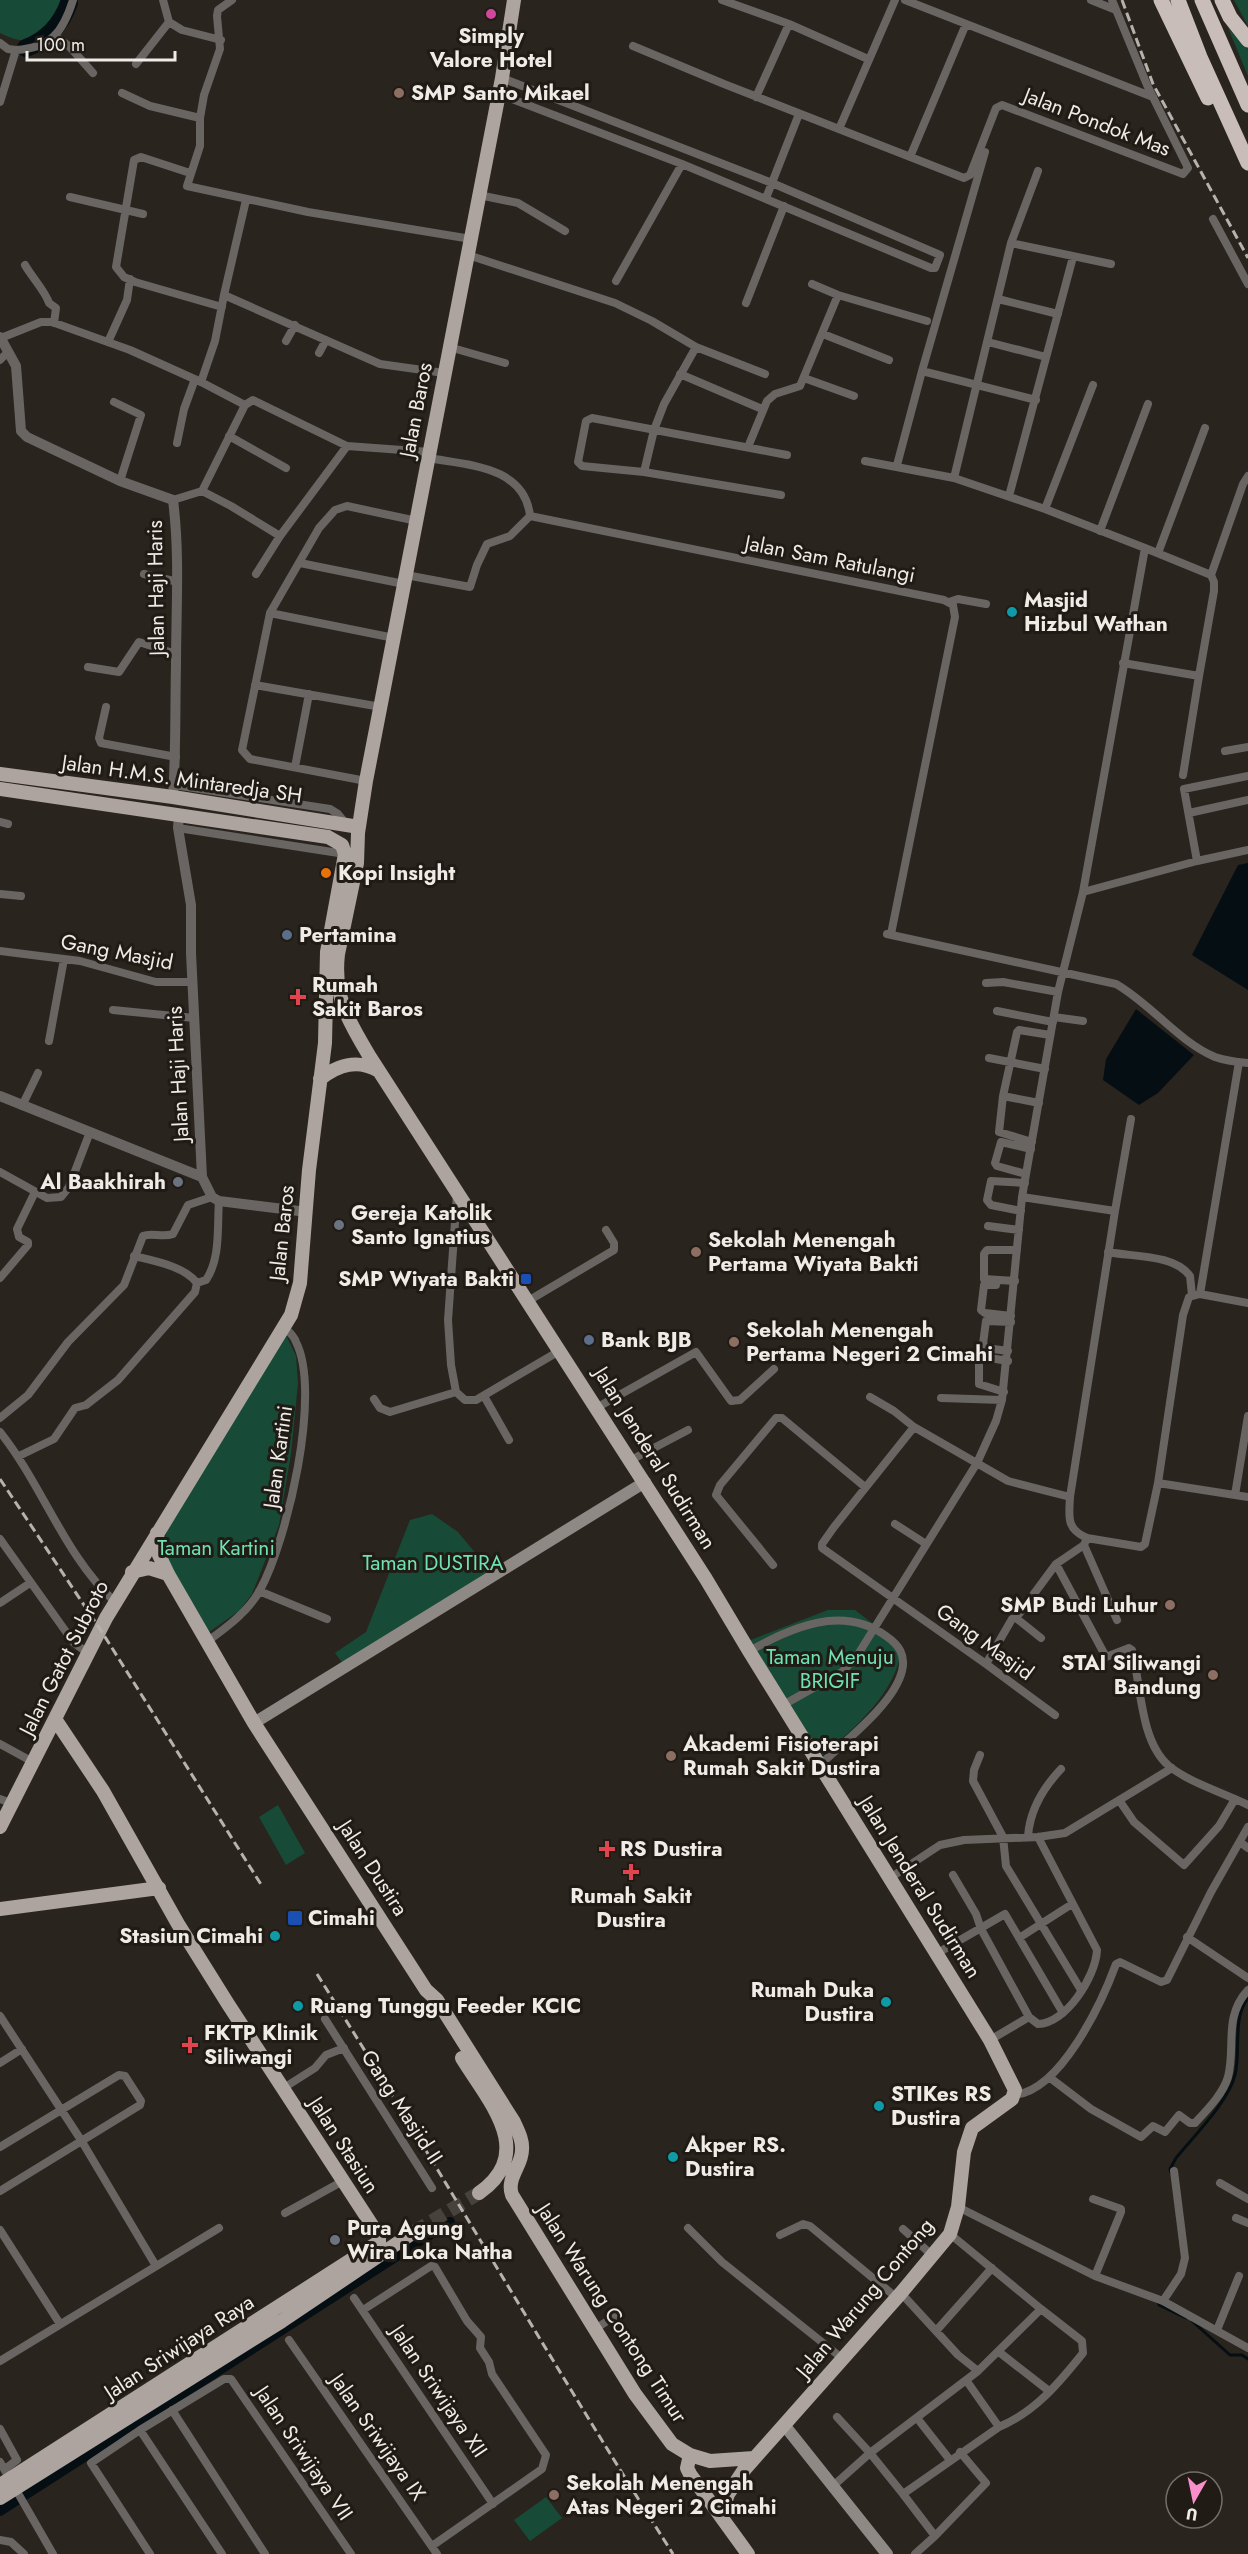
<svg xmlns="http://www.w3.org/2000/svg" width="1248" height="2554" font-family="Jost,sans-serif">
<rect width="100%" height="100%" fill="#2a241e"/>
<path fill="#174b37" d="M0,0H65C55,35 35,51 0,33Z
M1234,0H1248V26Z
M1228,28L1248,49V76Z
M286,1335L296,1356L298,1383L291,1454L279,1525L252,1594L239,1611L209,1632L162,1551L167,1530Z
M432,1514L458,1532L491,1572L344,1665L335,1653L366,1632L410,1520Z
M828,1610H855L902,1646C897,1693 854,1729 819,1758L748,1641Z
M278,1805L305,1853L286,1865L259,1817Z
M546,2497L562,2518L530,2541L514,2520Z"/>
<path fill="#050f13" d="M1248,863V990L1192,955L1238,865Z
M1136,1009L1194,1055L1158,1093L1139,1105L1103,1080L1106,1059Z"/>
<g fill="none" stroke-linecap="round" stroke-linejoin="round">
<path stroke="#050f13" stroke-width="3" d="M1171,2173L1170,2169L1176,2158C1194,2136 1228,2102 1235,2075C1241,2051 1232,2019 1248,1998
M1158,2302L1159,2305L1186,2318
M1192,2321L1230,2355H1242L1248,2359"/>
<path stroke="#050f13" stroke-width="10" d="M0,2511L450,2222"/>
<path stroke="#050f13" stroke-width="18" d="M26,48C47,40 61,25 69,3"/>
<path stroke="#48423c" stroke-width="14" stroke-dasharray="14 7" stroke-linecap="butt" d="M414,2232L479,2193"/>
<path stroke="#696563" stroke-width="8" d="M163,0L169,22L182,30L221,40
M232,0L218,10L217,16L220,49L204,95L200,118V146L187,186L308,212L471,239
M722,0L789,24L868,59
M905,0L1153,97
M1091,0L1116,10
M55,36L69,46L93,73
M0,43L8,49L16,50
M633,46L724,84L964,178L970,175L996,108L1002,105L1183,174L1188,168L1147,85L1112,0
M136,64L169,22
M122,93L150,106L200,118
M499,94L682,164L931,268H935L940,255L772,183L502,78
M756,97L789,24
M0,102L16,50C51,48 63,32 73,0
M839,129L895,0
M910,157L966,24
M190,173L141,157L134,160L116,267L124,277L135,282L222,307
M479,195L518,203L565,231
M70,197L143,214
M766,198L799,114
M1213,219L1248,284
M1011,243L1111,264
M468,255L615,303L652,321L696,347L765,374
M25,265C31,276 46,292 49,303L56,308L54,323
M616,281L682,164
M812,284L838,295L927,321
M224,295L246,200
M998,299L1058,314
M746,303L784,206
M823,334L889,360
M1,338L41,322H52L130,350L201,382
M286,341L295,325
M108,342L127,300L130,279
M988,342L1046,357
M449,347L505,363
M319,353L326,340
M0,360L8,352
M922,371L1036,400
M680,374L762,409
M804,378L854,396
M114,402L141,415L120,481
M245,405L201,382L215,341L224,295L380,364L444,373
M229,436L286,468
M177,443L184,409L195,379
M748,447L767,401L775,394L800,386L838,295
M429,458C467,465 525,466 530,516
M865,461L954,478
M897,465L922,371L985,152
M644,472L654,430L664,404L696,347
M202,491L231,506L280,536
M781,495L644,472L582,466L578,462L586,421L592,418L787,455
M1009,496L1073,257
M173,500L202,491L245,405L253,400L347,446L430,452
M1045,509L1093,385
M530,516L944,600L953,605L955,617L891,934
M1100,531L1148,404
M1145,548L1211,575L1214,582V591L1199,676
M1158,553L1205,428
M300,563L404,584
M144,574L178,582
M256,574L280,536L347,446
M406,575L470,587L477,565L487,544L510,536L530,516
M1211,575L1243,484L1248,476
M949,602L958,599L986,604
M270,613L394,638
M1123,663L1199,676L1183,775
M88,667L119,672L139,642L176,654
M255,685L381,707
M106,707L99,738L101,743L176,757
M1225,751L1248,747
M295,767L309,694
M366,781L250,759L242,750L270,613L319,528L335,510L347,506L417,521
M174,785L330,809L338,814L347,825
M1189,813L1248,800
M0,822L8,824
M178,828L345,854
M1197,861L1184,789L1248,776
M1083,892L1197,861L1248,850
M0,894L21,896
M887,934L1116,984C1151,1004 1179,1042 1215,1057C1226,1061 1237,1062 1248,1063
M0,951L80,961L156,982H193
M986,983L1003,982L1058,992
M113,1010L194,1018
M997,1011L1053,1022
M1054,1017L1083,1021
M49,1041L64,959
M989,1058L1045,1069
M1003,1096L1039,1103
M22,1106L38,1073
M1032,1142L999,1132L1003,1096L1017,1032L1019,1030L1050,1035
M0,1172L47,1198L61,1197L69,1187L90,1132
M1026,1174L997,1166L995,1163L1001,1142L1031,1149
M457,1194L448,1320L451,1365L456,1392L465,1400H476L561,1350
M1021,1211L991,1205L987,1200L991,1181L1025,1183
M1115,1211L1131,1119
M988,1226L1019,1230
M1108,1252C1132,1257 1174,1254 1190,1276L1192,1295
M0,1278L28,1245V1242L19,1237L17,1229L35,1192
M1015,1281L984,1279V1254L987,1250H1017
M197,1283L206,1280C221,1258 217,1226 219,1201
M996,1285H984L981,1310L985,1313L1011,1316
M1200,1294L1239,1062
M528,1301L614,1250V1243L606,1230
M1008,1351L986,1348L983,1344L986,1321L1011,1322
M953,1352L1008,1361
M979,1356V1384L1004,1392
M484,1396L509,1440
M870,1397L894,1411L914,1427L1008,1481L1070,1497L1115,1211L1022,1197
M941,1398L1002,1400
M374,1399L380,1408L390,1412L456,1392
M598,1407L696,1352L731,1401L740,1400L774,1369
M0,1418L28,1395L68,1342L124,1285L143,1236C152,1232 162,1238 173,1234L188,1205L212,1197
M914,1427L834,1527L822,1544V1548L986,1664L1055,1715
M0,1432C43,1486 64,1555 115,1602
M19,1456L54,1439L75,1408L86,1405L118,1380L195,1292L197,1283C184,1266 154,1261 134,1256
M631,1460L688,1430
M1158,1483L1248,1497
M1235,1495L1248,1416
M1070,1497C1069,1517 1066,1529 1087,1538L1084,1545L1056,1564L1106,1657L1129,1648L1132,1650C1141,1684 1140,1742 1169,1766C1190,1783 1224,1793 1248,1805
M895,1524L926,1544
M1087,1538L1141,1547L1145,1544L1158,1483L1183,1315L1189,1297L1200,1294L1248,1303
M0,1539L74,1643L88,1653
M1084,1545L1117,1620
M773,1565L716,1495L720,1485L776,1418H782L865,1487
M259,1591L327,1619
M0,1603L30,1583
M1016,1618L1056,1564
M208,1641C227,1627 248,1612 260,1590C287,1541 322,1393 296,1342C294,1336 289,1332 285,1328
M749,1651C792,1628 841,1604 886,1636C899,1645 906,1655 902,1671C894,1704 845,1741 821,1764
M986,1664L1012,1619L1016,1618L1041,1638
M783,1705L842,1672L857,1656L977,1463L996,1421L1002,1400L1022,1197L1058,992L1083,892L1145,548L1045,509L954,478L1011,243L1038,171
M0,1744L33,1762
M980,1755L974,1770L973,1781L1003,1837L1006,1866L1081,1990
M0,1799L11,1803
M1119,1800L1134,1822L1184,1865L1219,1826L1235,1799
M1028,1836C1030,1810 1043,1788 1061,1769
M1240,1842L1248,1848
M953,1875L976,1914L981,1929L1029,2017L1038,2024C1066,2024 1096,1976 1097,1950L1038,1837
M890,1878L940,1845L964,1840L1038,1837L1065,1833L1172,1768
M1187,1937L1248,1978
M1019,1938L1072,1904
M936,1954L1005,1914L1063,2013
M0,2016L81,2140L156,2266
M325,2019L432,2188
M990,2040L1029,2017
M0,2063L22,2049
M1049,2077L1091,2109L1141,2137L1153,2126L1165,2132L1179,2115L1190,2123H1195C1207,2110 1223,2094 1228,2077C1236,2047 1223,2017 1248,1990
M282,2089L315,2068L326,2055L344,2048
M1014,2095C1061,2091 1102,2002 1116,1964L1120,1962L1161,1982L1167,1980L1211,1892L1248,1827
M0,2147L119,2075L125,2076L141,2101L140,2105L0,2191
M1220,2183L1248,2199
M1093,2199L1121,2209V2212L1095,2276
M958,2207L1095,2276L1163,2301L1248,2348
M285,2213L343,2181
M1236,2218L1248,2223
M688,2228L722,2262L843,2359
M903,2229L933,2256
M0,2230L60,2324
M780,2235L803,2224L810,2226L897,2298
M901,2293L958,2355L978,2371
M354,2298L493,2504
M1163,2301L1181,2274L1185,2258L1174,2171
M363,2310L431,2266L435,2267L467,2321L481,2337L480,2348L489,2362L492,2374L546,2455L542,2469L432,2546
M595,2329L618,2314
M1217,2330L1239,2276
M936,2331L992,2268
M289,2340L437,2554
M999,2352L1049,2391
M0,2361L219,2228
M172,2410L265,2554
M837,2417L870,2453L903,2494L999,2427L966,2380
M917,2418L950,2460
M999,2427C1035,2412 1059,2383 1083,2353L1082,2341L1041,2309
M0,2429L17,2460L5,2469
M140,2430L222,2554
M0,2462L53,2554
M833,2486L870,2453L978,2371L1041,2309L950,2234
M903,2494L935,2536L915,2554
M935,2536L986,2483L960,2452
M0,2540L11,2542L24,2554
M150,2554L91,2463L140,2430L224,2379H231L351,2554"/>
<path stroke="#696563" stroke-width="10" d="M0,337L16,366L21,431L27,437L120,481L173,500C180,555 176,610 176,665C175,709 176,753 173,797
M179,815L178,828L191,905V953L202,1177L212,1197L219,1201L307,1212
M0,1096L202,1177"/>
<path stroke="#8f8986" stroke-width="12" d="M254,1723L645,1482
M785,2426L887,2554"/>
<path stroke="#ada4a0" stroke-width="14" d="M514,0L502,78L366,781L358,833L357,863L338,954C333,997 349,1022 370,1057L706,1579L749,1651L990,2040L1015,2090L1012,2099L972,2128L964,2152L958,2207L950,2234L901,2293L744,2470L728,2494L721,2515
M0,774L173,797L359,827
M0,789L328,837L342,845L345,854L327,952L325,1043L309,1170L300,1283L291,1315L106,1618L0,1827
M320,1079C339,1064 358,1059 379,1071
M157,1533L159,1555L168,1574L254,1723L426,1990L437,2000L514,2122C518,2131 523,2140 522,2150C522,2166 506,2178 512,2195L635,2394L672,2444L690,2455L710,2461L754,2458
M132,1572L149,1568L168,1574
M0,1909L159,1888
M462,2058C489,2102 537,2152 479,2193
M690,2455L687,2468L690,2474L748,2554
M0,2485L379,2242V2236L228,2004L178,1924L103,1791L55,1719
M0,2498L282,2321L414,2232"/>
<path stroke="#c8bdb9" stroke-width="15" d="M1161,0L1208,98
M1178,0L1200,57L1248,163
M1202,0L1248,105
M1222,0L1230,17L1248,40"/>
<path stroke="#b7b2ae" stroke-width="3" stroke-dasharray="9 4.5" stroke-linecap="butt" d="M1122,0L1153,84L1248,258
M0,1479L100,1629L262,1886
M317,1974C438,2166 551,2362 673,2554"/>
</g>
<circle fill="#d1479c" stroke="#201b15" stroke-width="2" cx="491" cy="14" r="6"/>
<g fill="#8d6e63" stroke="#201b15" stroke-width="2">
<circle cx="399" cy="93" r="6"/>
<circle cx="696" cy="1252" r="6"/>
<circle cx="734" cy="1342" r="6"/>
<circle cx="1170" cy="1605" r="6"/>
<circle cx="1213" cy="1675" r="6"/>
<circle cx="671" cy="1756" r="6"/>
<circle cx="554" cy="2495" r="6"/>
</g>
<g fill="#0f9aa8" stroke="#201b15" stroke-width="2">
<circle cx="1012" cy="612" r="6"/>
<circle cx="275" cy="1936" r="6"/>
<circle cx="886" cy="2002" r="6"/>
<circle cx="298" cy="2006" r="6"/>
<circle cx="879" cy="2106" r="6"/>
<circle cx="673" cy="2157" r="6"/>
</g>
<circle fill="#e8710a" stroke="#201b15" stroke-width="2" cx="326" cy="873" r="6"/>
<g fill="#5c6f8a" stroke="#201b15" stroke-width="2">
<circle cx="287" cy="935" r="6"/>
<circle cx="589" cy="1340" r="6"/>
</g>
<g fill="#e0444e" stroke="#201b15" stroke-width="2">
<path d="M295 988h6v6h6v6h-6v6h-6v-6h-6v-6h6z"/>
<path d="M604 1840h6v6h6v6h-6v6h-6v-6h-6v-6h6z"/>
<path d="M628 1863h6v6h6v6h-6v6h-6v-6h-6v-6h6z"/>
<path d="M187 2036h6v6h6v6h-6v6h-6v-6h-6v-6h6z"/>
</g>
<g fill="#6b7280" stroke="#201b15" stroke-width="2">
<circle cx="178" cy="1182" r="6"/>
<circle cx="339" cy="1225" r="6"/>
<circle cx="335" cy="2240" r="6"/>
</g>
<g fill="#1a4fb4" stroke="#201b15" stroke-width="2">
<rect x="520" y="1273" width="12" height="12" rx="3"/>
<rect x="287" y="1910" width="16" height="16" rx="3"/>
</g>
<g text-anchor="middle" stroke-width="6" stroke-linejoin="round" paint-order="stroke">
<g font-size="21" font-weight="bold" fill="#efebe7" stroke="#201b15" text-anchor="start">
<text x="491" y="43" text-anchor="middle">Simply<tspan x="491" dy="24">Valore Hotel</tspan></text>
<text x="411" y="100">SMP Santo Mikael</text>
<text x="1024" y="607">Masjid<tspan x="1024" dy="24">Hizbul Wathan</tspan></text>
<text x="338" y="880">Kopi Insight</text>
<text x="299" y="942">Pertamina</text>
<text x="312" y="992">Rumah<tspan x="312" dy="24">Sakit Baros</tspan></text>
<text x="166" y="1189" text-anchor="end">Al Baakhirah</text>
<text x="351" y="1220">Gereja Katolik<tspan x="351" dy="24">Santo Ignatius</tspan></text>
<text x="708" y="1247">Sekolah Menengah<tspan x="708" dy="24">Pertama Wiyata Bakti</tspan></text>
<text x="514" y="1286" text-anchor="end">SMP Wiyata Bakti</text>
<text x="746" y="1337">Sekolah Menengah<tspan x="746" dy="24">Pertama Negeri 2 Cimahi</tspan></text>
<text x="601" y="1347">Bank BJB</text>
<text x="1158" y="1612" text-anchor="end">SMP Budi Luhur</text>
<text x="1201" y="1670" text-anchor="end">STAI Siliwangi<tspan x="1201" dy="24">Bandung</tspan></text>
<text x="683" y="1751">Akademi Fisioterapi<tspan x="683" dy="24">Rumah Sakit Dustira</tspan></text>
<text x="620" y="1856">RS Dustira</text>
<text x="631" y="1903" text-anchor="middle">Rumah Sakit<tspan x="631" dy="24">Dustira</tspan></text>
<text x="308" y="1925">Cimahi</text>
<text x="263" y="1943" text-anchor="end">Stasiun Cimahi</text>
<text x="874" y="1997" text-anchor="end">Rumah Duka<tspan x="874" dy="24">Dustira</tspan></text>
<text x="310" y="2013">Ruang Tunggu Feeder KCIC</text>
<text x="204" y="2040">FKTP Klinik<tspan x="204" dy="24">Siliwangi</tspan></text>
<text x="891" y="2101">STIKes RS<tspan x="891" dy="24">Dustira</tspan></text>
<text x="685" y="2152">Akper RS.<tspan x="685" dy="24">Dustira</tspan></text>
<text x="347" y="2235">Pura Agung<tspan x="347" dy="24">Wira Loka Natha</tspan></text>
<text x="566" y="2490">Sekolah Menengah<tspan x="566" dy="24">Atas Negeri 2 Cimahi</tspan></text>
</g>
<g font-size="21" fill="#efebe7" stroke="#201b15">
<text transform="translate(1097 122) rotate(21)" y="7">Jalan Pondok Mas</text>
<text transform="translate(416 410) rotate(-79)" y="7">Jalan Baros</text>
<text transform="translate(830 559) rotate(11)" y="7">Jalan Sam Ratulangi</text>
<text transform="translate(156 588) rotate(-91)" y="7">Jalan Haji Haris</text>
<text transform="translate(182 779) rotate(8)" y="7">Jalan H.M.S. Mintaredja SH</text>
<text transform="translate(117 952) rotate(11)" y="7">Gang Masjid</text>
<text transform="translate(178 1074) rotate(-93)" y="7">Jalan Haji Haris</text>
<text transform="translate(282 1233) rotate(-84)" y="7">Jalan Baros</text>
<text transform="translate(278 1457) rotate(-82)" y="7">Jalan Kartini</text>
<text transform="translate(655 1458) rotate(58)" y="7">Jalan Jenderal Sudirman</text>
<text transform="translate(985 1642) rotate(36)" y="7">Gang Masjid</text>
<text transform="translate(64 1658) rotate(-63)" y="7">Jalan Gatot Subroto</text>
<text transform="translate(373 1868) rotate(57)" y="7">Jalan Dustira</text>
<text transform="translate(920 1887) rotate(58)" y="7">Jalan Jenderal Sudirman</text>
<text transform="translate(402 2107) rotate(57)" y="7">Gang Masjid II</text>
<text transform="translate(344 2145) rotate(57)" y="7">Jalan Stasiun</text>
<text transform="translate(865 2298) rotate(-50)" y="7">Jalan Warung Contong</text>
<text transform="translate(612 2313) rotate(57)" y="7">Jalan Warung Contong Timur</text>
<text transform="translate(179 2347) rotate(-33)" y="7">Jalan Sriwijaya Raya</text>
<text transform="translate(439 2391) rotate(56)" y="7">Jalan Sriwijaya XII</text>
<text transform="translate(378 2437) rotate(55)" y="7">Jalan Sriwijaya IX</text>
<text transform="translate(304 2453) rotate(56)" y="7">Jalan Sriwijaya VII</text>
</g>
<g font-size="21" fill="#6fe2b3" stroke="#201b15">
<text x="216" y="1555">Taman Kartini</text>
<text x="433" y="1570">Taman DUSTIRA</text>
<text x="830" y="1664">Taman Menuju<tspan x="830" dy="24">BRIGIF</tspan></text>
</g>
</g>
<g transform="translate(1194 2500) rotate(189)"><circle r="28" fill="#201b15" stroke="#736e69" stroke-width="1.5"/>
<path d="M0-4.5L10 22L0 15L-10 22Z" fill="#f98fca"/>
<text y="-9" font-size="16" font-weight="bold" text-anchor="middle" fill="#efebe7">U</text>
</g>
<path d="M27 51v9h148v-9" fill="none" stroke="#efebe7" stroke-width="3"/>
<text x="36" y="51" font-size="18" fill="#efebe7" stroke="#201b15" stroke-width="4.5" paint-order="stroke">100 m</text>
</svg>
